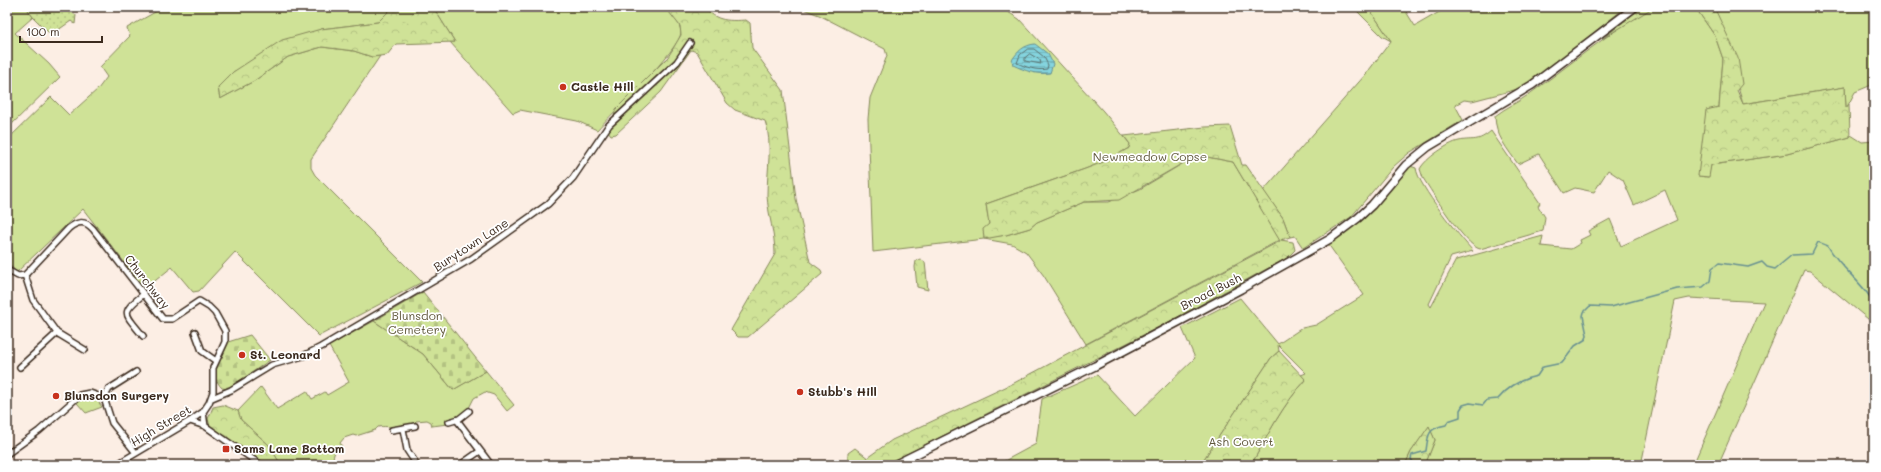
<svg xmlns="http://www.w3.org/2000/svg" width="1881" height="472" font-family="Mali,sans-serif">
<defs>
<pattern id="forest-crowns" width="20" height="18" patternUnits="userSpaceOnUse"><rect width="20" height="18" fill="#cfe297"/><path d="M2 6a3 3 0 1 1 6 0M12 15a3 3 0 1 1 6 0" fill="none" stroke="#b3c282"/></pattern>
<pattern id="cemetery-stones" width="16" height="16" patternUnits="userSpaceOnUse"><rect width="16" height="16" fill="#cfe297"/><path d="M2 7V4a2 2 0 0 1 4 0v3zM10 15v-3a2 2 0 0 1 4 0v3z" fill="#b3c282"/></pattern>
<pattern id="park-dots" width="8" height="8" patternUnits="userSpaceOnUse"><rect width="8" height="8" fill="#cfe297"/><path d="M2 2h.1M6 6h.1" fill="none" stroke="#b3c282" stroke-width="1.8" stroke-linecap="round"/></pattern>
<pattern id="water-rules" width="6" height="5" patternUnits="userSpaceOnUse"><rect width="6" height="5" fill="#84d4de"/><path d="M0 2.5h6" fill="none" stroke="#73b6be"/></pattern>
</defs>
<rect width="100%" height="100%" fill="#fceee4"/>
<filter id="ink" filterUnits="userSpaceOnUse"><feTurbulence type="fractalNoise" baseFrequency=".025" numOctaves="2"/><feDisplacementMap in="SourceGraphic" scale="8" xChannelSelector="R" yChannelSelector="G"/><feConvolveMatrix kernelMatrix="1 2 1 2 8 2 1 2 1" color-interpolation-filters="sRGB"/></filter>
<g filter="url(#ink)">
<path fill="#cfe297" stroke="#85865a" d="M7,7H26L33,17L15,33L49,64L60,77L7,129Z
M164,7H393L378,22L321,29L233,72L218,87L220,99L254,81L288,57L322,47L354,51L372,57L380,56L311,159V168L315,175L422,282L319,336L235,252L199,291L193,292L172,267L145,289L83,209L17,272L7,263V140L51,97L69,115L98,89L107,77L100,67L130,36L127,28Z
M433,7H665C671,14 680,22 681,32C681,49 611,114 597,130L577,121L520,110L513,113L450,42H455Z
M798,7H1000L1019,19L1103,111L1130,144L1129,148L1106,161L1085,169L986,204L989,224L984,238L1006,235L1030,228L1037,222L1084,202H1109L1140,189L1197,155L1233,162L1280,240L1086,344L1044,276L1026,252L1012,244L984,239L873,252L868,119L870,98L887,56L885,49L819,15Z
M1368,7H1403L1415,26L1448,7H1626L1545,71L1518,89L1472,101L1464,100L1455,105L1463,120L1409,153L1393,167L1351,217L1303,248L1295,236L1290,237L1283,218L1263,191L1366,74L1391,41Z
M1654,7H1695L1715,36L1723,59L1719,107L1699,176L1708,177L1711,165L1787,154L1850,137L1851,135L1862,142L1874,141V324L1810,271L1804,270L1718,465H1693L1764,302L1689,298L1675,301L1641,465H1425L1435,440L1429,427L1411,452L1405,465H1251C1268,435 1282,405 1306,380L1301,375L1306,373L1278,345L1279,351L1271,358L1200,465H997L1036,444L1042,399L1097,375L1135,416L1195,358L1182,328L1240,298L1278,344L1302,328L1316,325L1364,295L1328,244L1366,217L1410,166L1416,168C1418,186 1460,237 1473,251L1451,257L1429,304L1431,307L1456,260L1543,236L1541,246L1571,249L1581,243L1580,240L1590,235L1588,231L1610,219L1621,246L1677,220L1665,190L1634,205L1623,180L1608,170L1594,192L1575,188L1564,193L1539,154L1518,164C1508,150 1495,135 1495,116C1505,108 1517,103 1528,95C1570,65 1608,32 1654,7Z
M1714,7H1874V84L1855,92L1846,109L1845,87L1743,104Z
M1491,131L1540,203L1538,206L1545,217L1543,231L1480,249C1465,246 1432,192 1423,178L1420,169C1425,159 1448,143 1459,141C1474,138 1477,143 1491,131Z
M374,321L423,354L453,390L486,371L514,405L507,411L494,395L485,392L474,398L468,410L456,418L448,419V424L432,426L431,422L427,420L416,421C408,431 388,425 378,427L375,430L356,436L353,435L344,438L340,443L342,447L335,451L331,465H281L269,445L241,420L238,411L261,387L277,409L307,391L312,399L325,392L327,395L349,382L329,346Z
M90,397L97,400L102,407L86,413L77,403L83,398Z
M855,448L869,459L870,465H851L848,462V453Z"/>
<path fill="url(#forest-crowns)" stroke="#85865a" d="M393,7H433L455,42L396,44L387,55L372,57L354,51L322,47L288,57L254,81L220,99L218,87L233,72L282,40L321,29L378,22Z
M665,7H706C714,22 732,21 746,20L750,23L752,48L783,90L796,199L810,262L821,270L822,274L748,337H738L731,330L775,254C775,234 768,215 767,195C767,171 773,143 765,121L735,110L727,103L697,52L691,50L661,92L616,134L611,135L608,131L616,109L668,57L681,35L680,26Z
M1353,7H1368L1391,41L1382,36Z
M1642,7H1654L1602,39Z
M1695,7H1714L1738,58L1742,84L1737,90L1743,104L1845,87L1846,108L1849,104L1850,137L1787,154L1711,165L1709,177L1698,176L1706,110L1719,107L1723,59L1715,36Z
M1230,126L1242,165H1246L1283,218L1290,237L1281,240L1293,242L1295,250L1287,258L1163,325L885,465H857L892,440L1014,383L1280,241L1233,162L1197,155L1119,200L1084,202L1037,222L1030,228L1006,235L984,239L983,229L989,224L986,204L1085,169L1106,161L1129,148L1130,144L1124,136L1205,127Z
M920,259L925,262L928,290L917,287L915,267L916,261Z
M1279,351L1306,380C1282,405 1268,435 1251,465H1200L1271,358Z
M223,405L238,411L241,420L269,445L281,465H266L210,426L208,419L213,407Z
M1429,426L1435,440L1425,465H1405L1411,452Z"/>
<path fill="url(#cemetery-stones)" stroke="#85865a" d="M423,292L486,371L453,390L423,354L374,321Z
M250,335L270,360L228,389L222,388C208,375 222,356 228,342Z"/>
<path fill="url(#park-dots)" stroke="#85865a" d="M26,7H63L76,15L75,24L71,21L51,35L33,17Z"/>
<path fill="url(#water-rules)" stroke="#679091" d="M1035,44L1048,54L1053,64L1050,73C1036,75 1026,71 1013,65L1012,60C1018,51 1024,45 1035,44Z"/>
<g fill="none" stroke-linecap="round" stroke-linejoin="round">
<path stroke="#586e6b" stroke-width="1" d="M1028,49H1034L1044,57L1048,65L1047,69C1036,71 1026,67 1017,63L1020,55Z
M1030,54L1040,60L1041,64L1025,61V58Z"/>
<path stroke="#679091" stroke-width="1.5" d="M1415,465L1411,459L1412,455L1426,451C1428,434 1428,428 1446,425L1448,421L1460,417V410L1463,405L1470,403L1483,405L1487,400L1498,399C1508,387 1521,379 1537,376L1543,367L1562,363L1575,346L1586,339L1587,335L1583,316L1584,312L1590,306L1611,307L1677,289L1703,287L1710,281L1712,268L1719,263L1748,267L1762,262L1767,267L1775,269L1792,255L1812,254L1818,242L1828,246C1839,266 1858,279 1870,297L1874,298"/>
<g stroke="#3b2a1e" stroke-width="8">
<path id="street" d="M7,270L18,276L25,275L69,228C78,221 85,220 93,229L163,319H172L199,301L209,307L215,313L225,331V342L213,368V392L209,403L203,412L190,421L116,465
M25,275L33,300L57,333L85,350
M195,332L202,351L216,361
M143,336C125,313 119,314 144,294
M20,367L57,333
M104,398L109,389L136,372
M212,398L231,390L272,365L303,356L321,347L471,259L548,204L573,178L609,125L677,62L690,43
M203,412L205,426
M457,420L491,465
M190,421L205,426L261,465
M449,422L459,419L469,411
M403,429L407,450L417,465
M392,430L415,426
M7,454L39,431L80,395L90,393L104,398L112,423L136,453
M460,465L480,451"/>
</g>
<g stroke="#3b2a1e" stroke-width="10">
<path id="secondary" d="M894,465L1095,366L1241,289L1330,239L1358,218L1372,205L1406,165L1428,147L1532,85L1635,7"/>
</g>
<use href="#street" stroke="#fff" stroke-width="5"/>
<use href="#secondary" stroke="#fff" stroke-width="7"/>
</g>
</g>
<g fill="#c8321e" stroke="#fff" stroke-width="1.5">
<circle cx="563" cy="87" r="4"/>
<circle cx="242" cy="355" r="4"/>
<circle cx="800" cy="392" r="4"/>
<circle cx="56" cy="396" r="4"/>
<rect x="222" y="445" width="8" height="8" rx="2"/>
</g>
<g text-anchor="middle" stroke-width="3.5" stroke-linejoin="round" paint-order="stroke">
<g font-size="12" font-weight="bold" fill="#3b2a1e" stroke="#fff" text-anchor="start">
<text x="571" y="91">Castle Hill</text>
<text x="250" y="359">St. Leonard</text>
<text x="808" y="396">Stubb's Hill</text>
<text x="64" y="400">Blunsdon Surgery</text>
<text x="234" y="453">Sams Lane Bottom</text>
</g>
<g font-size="12" fill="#60583c" stroke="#fff">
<text x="1150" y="161">Newmeadow Copse</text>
<text x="417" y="320">Blunsdon<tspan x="417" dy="14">Cemetery</tspan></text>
<text x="1241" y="446">Ash Covert</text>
</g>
<g font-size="12" fill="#3b2a1e" stroke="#fff">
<text transform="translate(471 245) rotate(-33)" y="4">Burytown Lane</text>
<text transform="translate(147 282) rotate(52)" y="4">Churchway</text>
<text transform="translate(1211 292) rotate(-27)" y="4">Broad Bush</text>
<text transform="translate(161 426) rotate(-31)" y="4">High Street</text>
</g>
</g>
<rect width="1881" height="472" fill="none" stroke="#fff" stroke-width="24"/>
<rect x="12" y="12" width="1857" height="448" fill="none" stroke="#3b2a1e" stroke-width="1.5" filter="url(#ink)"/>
<path d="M20 36v6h82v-6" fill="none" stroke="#3b2a1e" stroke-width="2"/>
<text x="26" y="36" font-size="12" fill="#3b2a1e" stroke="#ffffff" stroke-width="3" paint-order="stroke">100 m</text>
</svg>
